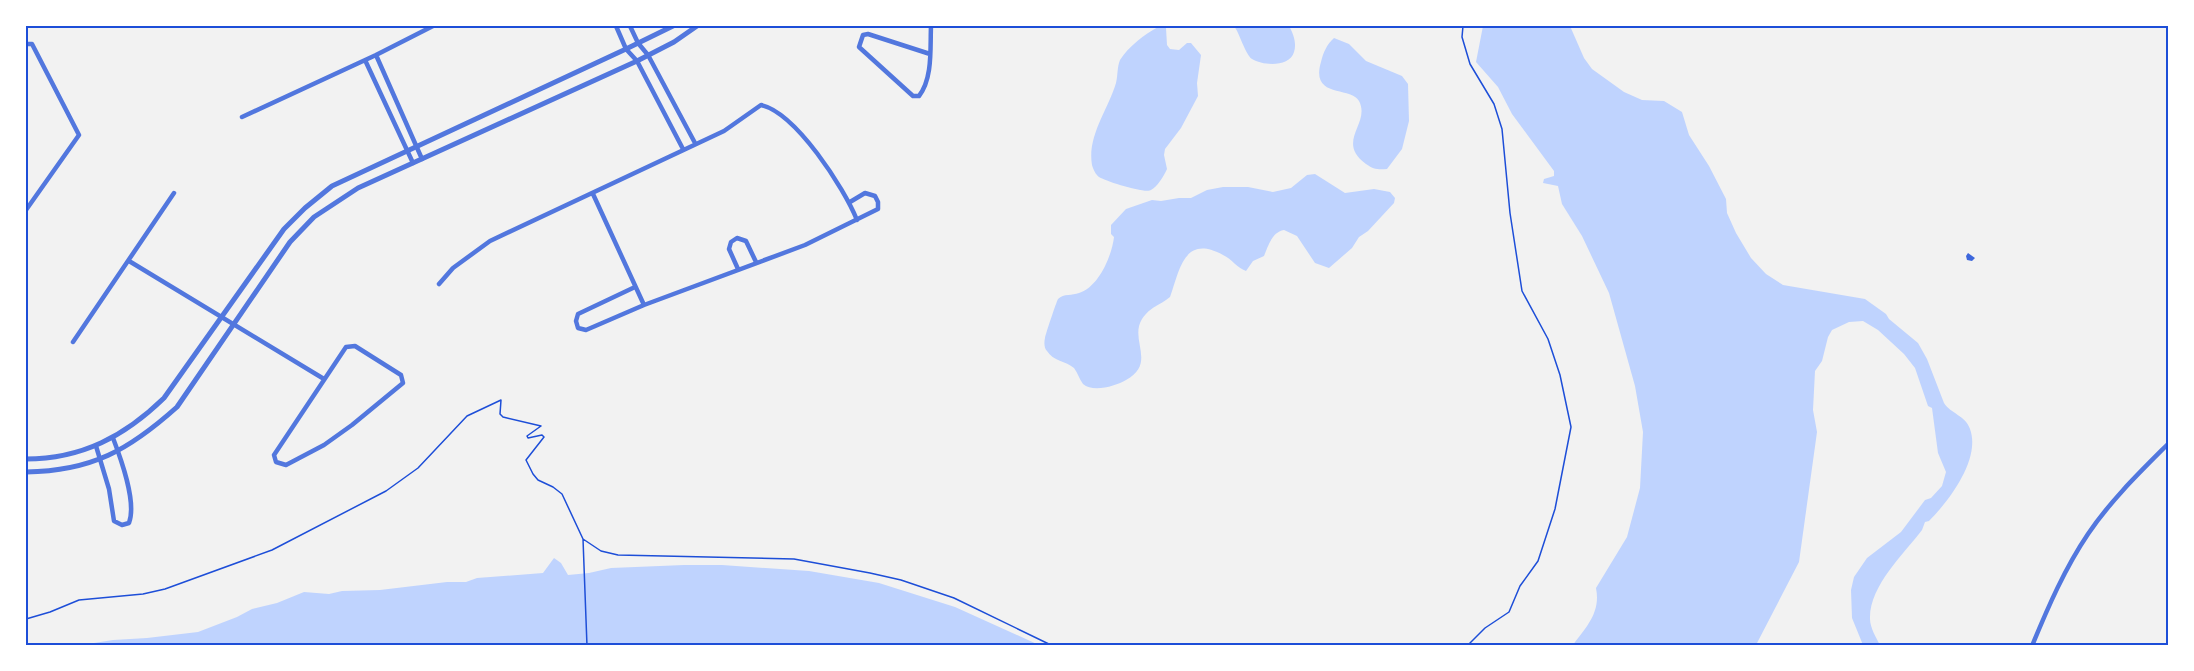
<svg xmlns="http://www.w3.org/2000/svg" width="2194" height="671" font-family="'Playfair Display',serif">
<rect width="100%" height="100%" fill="#f2f2f2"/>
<path fill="#bfd3fe" d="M1234,26H1289C1293,33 1297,43 1294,52C1290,67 1263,66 1252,59C1245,54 1240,34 1234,26Z
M1483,26H1570L1584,58L1592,69L1624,92L1642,100L1664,101L1682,112L1689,135L1709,166L1726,199L1727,213L1736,233L1751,258L1766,274L1783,285L1865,299L1886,314L1889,319L1918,343L1927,359L1944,403C1951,414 1965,415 1970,429C1981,459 1949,501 1929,521L1925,522L1922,530C1904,554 1869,586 1870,619C1870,627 1876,638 1880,645H1863L1852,618L1851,590L1854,577L1867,558L1901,532L1925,500L1931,498L1942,486L1946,472L1938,453L1932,408L1928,406L1915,368L1904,354L1878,330L1863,321L1849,322L1832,330L1828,337L1822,361L1815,371L1813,410L1817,432L1799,562L1756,645H1573C1586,627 1601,613 1596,588L1627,537L1640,488L1643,432L1635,386L1609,293L1582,236L1562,204L1558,186L1543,183L1544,179L1554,176V171L1512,114L1498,87L1476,62Z
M1158,27L1166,28L1167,45L1170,49L1179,50L1187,43H1191L1201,55L1197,83L1198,96L1181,128L1165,149L1164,155L1167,169C1164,176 1157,187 1151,190C1146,194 1105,181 1099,177C1096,175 1093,169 1092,165C1087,136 1108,110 1116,83C1118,75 1117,67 1120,60C1128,47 1145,34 1158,27Z
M1334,38L1349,44L1366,61L1402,76L1408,84L1409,121L1402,149L1387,169C1378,170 1373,169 1366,164C1335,141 1371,124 1359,101C1351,86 1310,99 1321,62C1323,53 1327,44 1334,38Z
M1315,174L1345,193L1374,189L1390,192L1395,198L1394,203L1368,231L1359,237L1352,248L1329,268L1315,263L1297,236L1284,230C1272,232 1268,246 1264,256L1253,261L1246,271C1237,268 1232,259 1223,255C1184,234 1180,269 1170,297C1159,306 1151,306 1142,319C1129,340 1157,363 1126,380C1116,386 1093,393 1083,384C1079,379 1078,373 1074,368C1066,361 1053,361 1047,351C1044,348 1044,342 1045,338C1046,333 1056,303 1058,299C1064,293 1072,296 1079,293C1099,287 1112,255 1114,237L1111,234V225L1126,209L1152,200L1161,201L1179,198H1191L1207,190L1223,187H1248L1273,192L1291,188L1307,175Z
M554,558L561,563L568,575L589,573L611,568L684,565H722L809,571L879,583L955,607L1039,645L75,646L113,640L147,638L198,632L237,617L252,609L277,603L304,592L329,594L342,591L380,590L447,582H466L477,578L543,573Z"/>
<path fill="#3d67dc" d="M1968,253L1975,258L1972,261L1967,260L1966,256Z"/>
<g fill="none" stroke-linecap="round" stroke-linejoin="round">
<path stroke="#1d4ed8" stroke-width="1.5" d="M1463,26L1462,37L1470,64L1494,104L1502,129L1510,213L1522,291L1548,339L1560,375L1571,427L1555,509L1538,561L1520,586L1509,612L1485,628L1467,646
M583,539L601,551L618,555L794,559L870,573L901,580L954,598L1053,646
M26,619L50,612L79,600L143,594L165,589L272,550L386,491L418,468L467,416L501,400L500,414L503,417L541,426L527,436L528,438L542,435L544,437L526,460L533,474L538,480L553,487L562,494L583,539L587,646"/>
<path stroke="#5277de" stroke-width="4.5" d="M616,26L626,49L637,61L683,149
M630,26L638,43L648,55L695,143
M26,44H32L79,135L26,210
M930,54L868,34L863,35L859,47L913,96H919C933,78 930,48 931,26
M376,55L422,159
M365,60L413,163
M242,117L376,55L433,26
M593,194L644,305
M129,261L324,379
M738,269L729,249L731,242L737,238L746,241L756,262
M439,284L453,268L490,241L724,131L761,105C796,113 844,188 857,220
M635,287L578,314L576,321L578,328L586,330L644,305L805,245L878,209V202L875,196L865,193L850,202
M73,342L174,193
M355,346L401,375L403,383L352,425L324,445L286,465L276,462L274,455L346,347Z
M96,446L109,489L114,521L122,525L129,523C137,502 121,459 113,438
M2032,646C2048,607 2065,568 2088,534C2111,500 2140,472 2168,444"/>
<path stroke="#5277de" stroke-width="5" d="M26,459C82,459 125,436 164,398L284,229L305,208L332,186L626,49L673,26
M26,472C92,471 129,450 177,407L290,242L314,217L358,188L637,61L674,42L697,26"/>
</g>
<rect width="2194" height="671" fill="none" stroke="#ffffff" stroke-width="54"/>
<rect x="27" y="27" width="2140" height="617" fill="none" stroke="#1d4ed8" stroke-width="2"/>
</svg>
